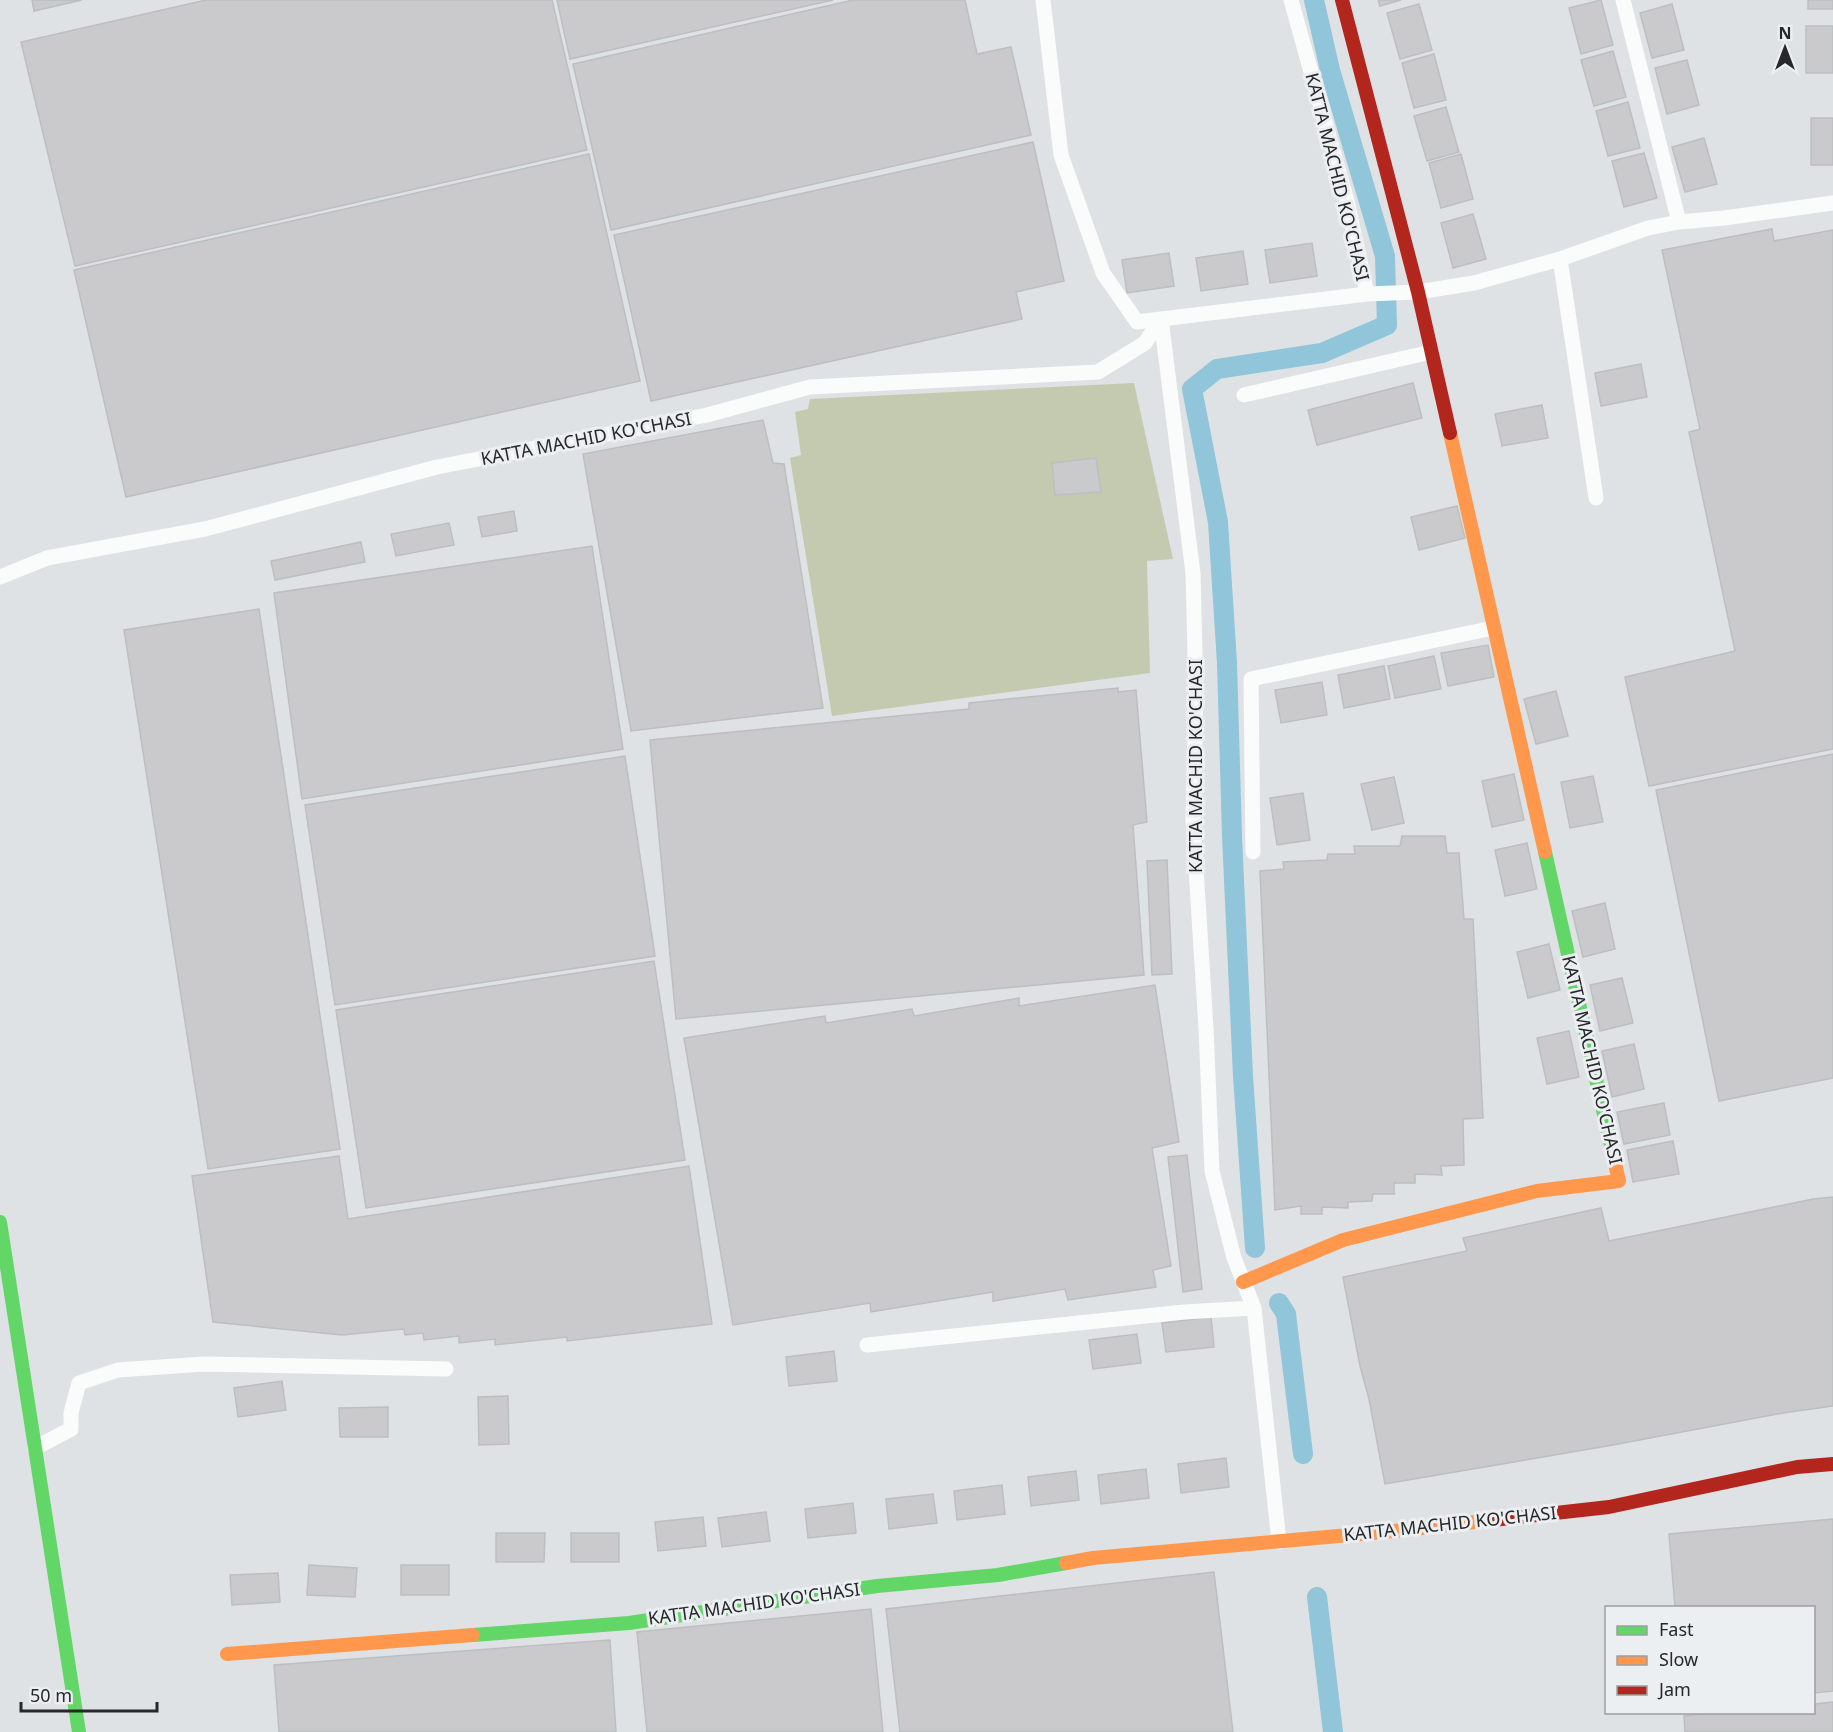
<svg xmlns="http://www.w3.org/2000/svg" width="1833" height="1732" font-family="'Noto Sans',sans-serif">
<rect width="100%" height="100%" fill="#dfe2e4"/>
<path fill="#c4cab0" d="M1134,383L1173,559L1147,561L1150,673L832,716L790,458L801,455L795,412L808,409L810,399Z"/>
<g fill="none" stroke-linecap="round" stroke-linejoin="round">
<path stroke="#90c5da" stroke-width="20" d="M1255,1248L1243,1076L1232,836L1227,663L1218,522L1192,389L1217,369L1322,353L1387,325L1385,256L1330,70L1314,0
M1279,1303L1286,1314L1303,1454
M1317,1597L1333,1732"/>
</g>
<path fill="#cacacc" stroke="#bdbec0" stroke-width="1.5" d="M32,0H82L34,11Z
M206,0H552L587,150L75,266L21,42Z
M557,0H833L570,59Z
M853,0H965L977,54L1011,47L1031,135L611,230L573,64Z
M1378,0H1401L1380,6Z
M1601,0L1613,45L1581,54L1569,8Z
M1808,0H1833V9H1808Z
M1419,4L1432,50L1400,59L1387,13Z
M1672,4L1684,50L1652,58L1640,13Z
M1806,26H1833V73H1806Z
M1613,51L1626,97L1594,106L1581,60Z
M1434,54L1446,100L1414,108L1402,63Z
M1687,60L1699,105L1667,114L1655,68Z
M1628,102L1640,148L1608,156L1596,111Z
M1446,107L1459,152L1427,161L1414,116Z
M1811,118H1833V165H1811Z
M1704,138L1717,184L1685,192L1672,147Z
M1033,142L1064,281L1016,292L1022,319L651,401L614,235Z
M1644,153L1657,198L1624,207L1612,161Z
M589,154L640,381L126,497L74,270Z
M1461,154L1473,199L1441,208L1429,163Z
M1473,214L1486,259L1453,268L1441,223Z
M1772,229L1774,241L1833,230V749L1649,786L1625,677L1735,651L1689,432L1700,429L1662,250Z
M1312,243L1317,276L1270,283L1265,250Z
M1243,251L1248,284L1201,291L1196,258Z
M1169,253L1174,286L1127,293L1122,260Z
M1641,364L1647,397L1601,406L1595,373Z
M1413,383L1422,418L1317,445L1308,410Z
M1542,405L1548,438L1502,446L1495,414Z
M763,420L773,463L784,464L823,708L631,731L583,454Z
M1096,458L1101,492L1055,495L1052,463Z
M1457,506L1465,538L1419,550L1411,517Z
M514,511L517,531L482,537L478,517Z
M449,523L454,545L396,556L391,534Z
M361,542L365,562L275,580L271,561Z
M592,546L623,749L302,799L274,593Z
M259,609L340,1149L208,1169L124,630Z
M1488,645L1494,677L1448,686L1441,653Z
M1434,656L1441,689L1395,698L1388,666Z
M1384,666L1390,699L1344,708L1338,675Z
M1322,682L1327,715L1281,723L1275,690Z
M1118,688V692L1136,690L1147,822L1133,825L1144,975L676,1019L650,740L969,709V703Z
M1556,691L1568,736L1536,744L1524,699Z
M1833,754V1078L1719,1101L1656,790Z
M625,756L655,956L335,1005L305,805Z
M1514,774L1524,820L1492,827L1482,781Z
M1593,776L1603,822L1570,828L1561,782Z
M1394,777L1404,823L1372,830L1361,784Z
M1303,793L1310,840L1277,845L1270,798Z
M1402,836H1445L1447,853H1459L1464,919H1473L1483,1118L1463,1119L1464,1165L1441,1166L1442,1175L1415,1174V1183H1394V1194H1373L1372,1201L1348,1202V1208L1322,1207V1214H1301V1206L1275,1210L1260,871L1284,869L1283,862L1327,860L1328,854H1355L1354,846H1400Z
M1527,843L1537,889L1505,896L1495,850Z
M1167,860L1172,974L1152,975L1147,861Z
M1605,903L1615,949L1583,957L1572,911Z
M1549,944L1560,990L1528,998L1517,952Z
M654,961L685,1160L366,1208L336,1010Z
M1622,978L1633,1023L1600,1031L1590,985Z
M1155,985L1179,1142L1152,1148L1171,1266L1153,1270L1156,1287L1068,1300L1065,1289L993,1301V1292L871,1312L870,1303L733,1325L684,1038L825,1016L826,1023L912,1009L914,1016L1019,998V1006Z
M1569,1031L1579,1077L1547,1084L1537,1038Z
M1634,1044L1644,1089L1612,1097L1602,1051Z
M1664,1103L1670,1135L1624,1144L1617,1112Z
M1673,1141L1679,1174L1633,1182L1627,1150Z
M1187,1155L1202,1289L1183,1292L1168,1157Z
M339,1156L348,1219L689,1166L712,1324L567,1341V1337L495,1345V1339L459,1343V1336L424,1340L423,1333L405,1335L404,1329L342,1335L213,1322L192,1176Z
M1833,1197V1406L1783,1413L1613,1445L1385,1484L1369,1399L1360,1366L1343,1277L1467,1251L1463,1238L1601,1208L1609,1241L1813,1199Z
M1211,1317L1214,1347L1166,1352L1162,1323Z
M1137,1334L1141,1363L1093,1369L1089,1340Z
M834,1351L837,1381L789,1386L786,1357Z
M282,1381L286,1410L238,1417L234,1388Z
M508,1396L509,1444L479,1445L478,1397Z
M388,1407V1437H340L339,1408Z
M1226,1458L1229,1487L1181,1493L1178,1464Z
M1146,1469L1149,1498L1101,1504L1098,1475Z
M1076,1471L1079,1500L1031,1506L1028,1477Z
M1002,1485L1005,1514L957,1520L954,1491Z
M933,1494L937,1523L889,1529L886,1499Z
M853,1503L856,1533L808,1538L805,1509Z
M766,1512L770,1541L722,1547L718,1518Z
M703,1517L706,1546L658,1551L655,1522Z
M1833,1519V1691L1814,1693V1608H1675L1669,1534Z
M496,1533H545L544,1562H496Z
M571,1533H619V1562H571Z
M309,1565L357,1568L355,1597L307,1595Z
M401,1565H449V1595H401Z
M1214,1572L1233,1732H900L886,1609Z
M278,1573L280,1602L232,1605L230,1575Z
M871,1609L883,1732H647L637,1632Z
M610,1640L616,1732H279L274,1665Z
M1833,1702V1732H1685L1684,1716L1719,1712H1814V1704Z"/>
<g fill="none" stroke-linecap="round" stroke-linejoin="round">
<path stroke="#fafbfb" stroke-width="15" d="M1043,0L1061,155L1103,273L1137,322L1367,294L1418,292L1474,283L1560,259L1648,228L1679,222L1724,218L1833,203
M1291,0L1347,201L1367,294
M1623,0L1679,222
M1560,259L1596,498
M1161,319L1193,573L1196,694L1193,820L1206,1028L1212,1171L1234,1258L1254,1308L1279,1542
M1244,395L1431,352
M0,577L47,558L205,529L437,467L707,415L810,387L1098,372L1145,343L1161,319
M1253,852L1251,679L1493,628
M867,1345L1184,1312L1254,1308
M35,1448L71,1429V1413L79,1383L118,1370L204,1364L446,1369"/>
<path stroke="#63d668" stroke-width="14" d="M1545,852L1612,1150
M0,1222L79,1732
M473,1635L629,1623L877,1586L998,1575L1066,1563"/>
<path stroke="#ff974d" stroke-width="14" d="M1450,433L1545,852
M1243,1282L1343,1240L1537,1191L1619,1181L1612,1150
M1066,1563L1093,1558L1405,1530L1484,1521
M227,1654L473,1635"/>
<path stroke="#b3261e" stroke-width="14" d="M1342,0L1418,292L1450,433
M1484,1521L1609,1507L1797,1467L1833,1464"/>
</g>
<g text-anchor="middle" stroke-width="6" stroke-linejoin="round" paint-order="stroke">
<g font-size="18" fill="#262829" stroke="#eceff2">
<text transform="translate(1337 177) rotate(76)" y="6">KATTA MACHID KO'CHASI</text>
<text transform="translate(586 439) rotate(-11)" y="6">KATTA MACHID KO'CHASI</text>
<text transform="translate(1196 766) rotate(-90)" y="6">KATTA MACHID KO'CHASI</text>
<text transform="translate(1592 1060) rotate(77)" y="6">KATTA MACHID KO'CHASI</text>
<text transform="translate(1450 1524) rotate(-6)" y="6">KATTA MACHID KO'CHASI</text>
<text transform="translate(754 1604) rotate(-8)" y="6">KATTA MACHID KO'CHASI</text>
</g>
</g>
<rect x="1605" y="1606" width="210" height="108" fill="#eceff2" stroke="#9d9fa2" stroke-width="1.5"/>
<rect x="1617" y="1626" width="30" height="9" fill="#63d668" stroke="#9d9fa2" stroke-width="1.5"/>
<text x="1659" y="1636" font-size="18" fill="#262829">Fast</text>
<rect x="1617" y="1656" width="30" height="9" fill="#ff974d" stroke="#9d9fa2" stroke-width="1.5"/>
<text x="1659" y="1666" font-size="18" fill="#262829">Slow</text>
<rect x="1617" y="1686" width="30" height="9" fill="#b3261e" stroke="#9d9fa2" stroke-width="1.5"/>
<text x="1659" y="1696" font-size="18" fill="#262829">Jam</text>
<g transform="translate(1785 48)" stroke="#eceff2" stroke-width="4.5" paint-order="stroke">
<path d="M0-4.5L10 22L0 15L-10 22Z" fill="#262829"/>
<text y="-9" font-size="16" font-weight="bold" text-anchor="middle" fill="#262829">N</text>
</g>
<path d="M21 1702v9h136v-9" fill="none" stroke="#262829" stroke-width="3"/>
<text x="30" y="1702" font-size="18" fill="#262829" stroke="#eceff2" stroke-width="4.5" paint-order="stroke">50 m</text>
</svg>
